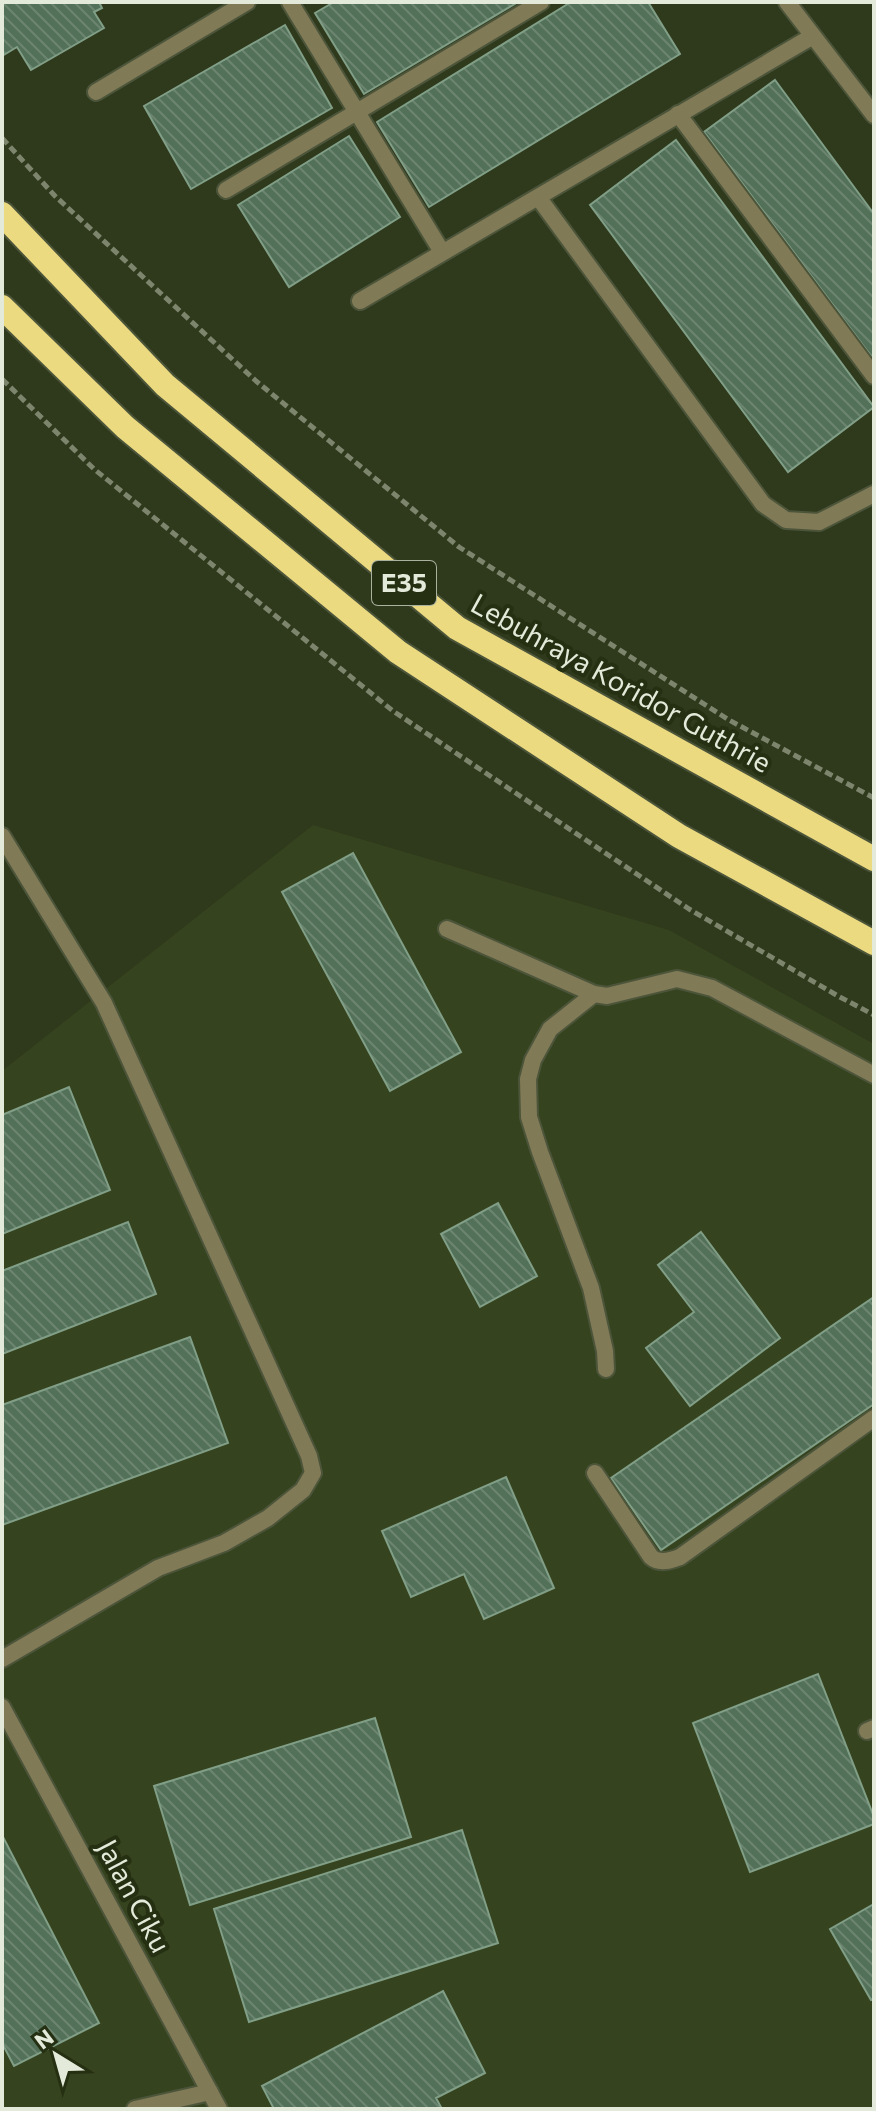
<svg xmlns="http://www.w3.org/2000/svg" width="876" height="2111" font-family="Commissioner,sans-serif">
<defs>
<pattern id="building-back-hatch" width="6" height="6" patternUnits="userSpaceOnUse" patternTransform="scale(2)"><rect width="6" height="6" fill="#537059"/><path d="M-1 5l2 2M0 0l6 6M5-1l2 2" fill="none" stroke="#6c8570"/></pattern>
</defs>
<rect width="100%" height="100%" fill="#2f391c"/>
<path fill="#36431f" d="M313,825L669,930L874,1044V2109H2V1071Z"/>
<path fill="url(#building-back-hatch)" stroke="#819f87" stroke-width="2" d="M2,2H99L102,8L94,12L104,28L31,70L17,47L2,56Z
M334,2H518L364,94L315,13Z
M571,2H648L680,54L429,207L377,122Z
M285,25L332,108L191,189L144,106Z
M775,80L874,214V360L704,132Z
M349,136L400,217L289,287L238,205Z
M676,140L874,407L788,472L590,205Z
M353,853L461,1052L390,1091L282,892Z
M69,1087L110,1190L2,1234V1115Z
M498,1203L537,1276L480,1307L441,1234Z
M128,1222L156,1294L2,1354V1271Z
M701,1232L780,1338L690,1406L646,1348L694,1312L658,1265Z
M874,1297V1404L661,1550L611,1478Z
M190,1337L228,1443L2,1525V1405Z
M506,1477L554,1588L484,1619L464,1574L411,1597L382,1531Z
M818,1674L874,1817V1824L750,1872L693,1723Z
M375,1718L411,1837L190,1905L154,1786Z
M462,1830L498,1943L249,2022L214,1909Z
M2,1835L99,2023L14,2066L2,2043Z
M874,1904V1999L871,2000L830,1929Z
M443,1991L485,2073L436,2098L442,2109H274L262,2086Z"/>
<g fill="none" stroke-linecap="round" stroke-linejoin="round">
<g stroke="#4c553a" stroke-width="20">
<path id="service" d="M290,2L442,252
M678,114L874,376
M226,190L541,2
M2,836L104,1003L309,1456L313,1473L303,1490L268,1518L224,1543L158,1568L2,1659
M447,929L594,994L550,1029L533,1060L528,1079L529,1117L540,1152L591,1288L605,1351L606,1369
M595,1473L651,1557C659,1564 670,1561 680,1557L874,1418
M867,1731L874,1728
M135,2109L210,2092"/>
</g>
<g stroke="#4c553a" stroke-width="20">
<path id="minor" d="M787,2L874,115
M96,92L247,2
M538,197L763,504L786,520L819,522L874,494
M360,301L813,36
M594,994L607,996L677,979L712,988L874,1075
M2,1707L219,2109"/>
</g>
<g stroke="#4c553a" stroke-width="28">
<path id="motorway" d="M2,214L165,385L457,628L874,859
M2,307L125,427L398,652L679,836L874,943"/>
</g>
<path stroke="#7d856d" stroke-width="5" stroke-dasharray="8 4" stroke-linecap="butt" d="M2,138L55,196L256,381L459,547L729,720L874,798
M2,379L94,469L393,711L689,909L838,996L874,1015"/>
<use href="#service" stroke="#817a57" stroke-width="16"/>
<use href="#minor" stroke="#817a57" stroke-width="16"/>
<use href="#motorway" stroke="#ebda7f" stroke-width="24"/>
</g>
<g text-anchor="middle" stroke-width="8" stroke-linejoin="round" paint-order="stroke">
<rect fill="#252f12" stroke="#aab29d" stroke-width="2" x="372" y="561" width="64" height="44" rx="6"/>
<g font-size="26" font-weight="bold" fill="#e3ead9">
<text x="404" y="592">E35</text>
</g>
<g font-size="28" fill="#e3ead9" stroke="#252f12">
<text transform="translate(621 683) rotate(29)" y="10">Lebuhraya Koridor Guthrie</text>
<text transform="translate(134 1896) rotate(62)" y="10">Jalan Ciku</text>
</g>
</g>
<rect width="876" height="2111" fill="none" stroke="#e3ead9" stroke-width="8"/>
<g transform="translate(56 2055) rotate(323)" stroke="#252f12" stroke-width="6" paint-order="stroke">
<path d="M0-6L14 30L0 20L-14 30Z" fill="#e3ead9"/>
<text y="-12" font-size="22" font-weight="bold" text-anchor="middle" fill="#e3ead9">N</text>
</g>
</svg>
